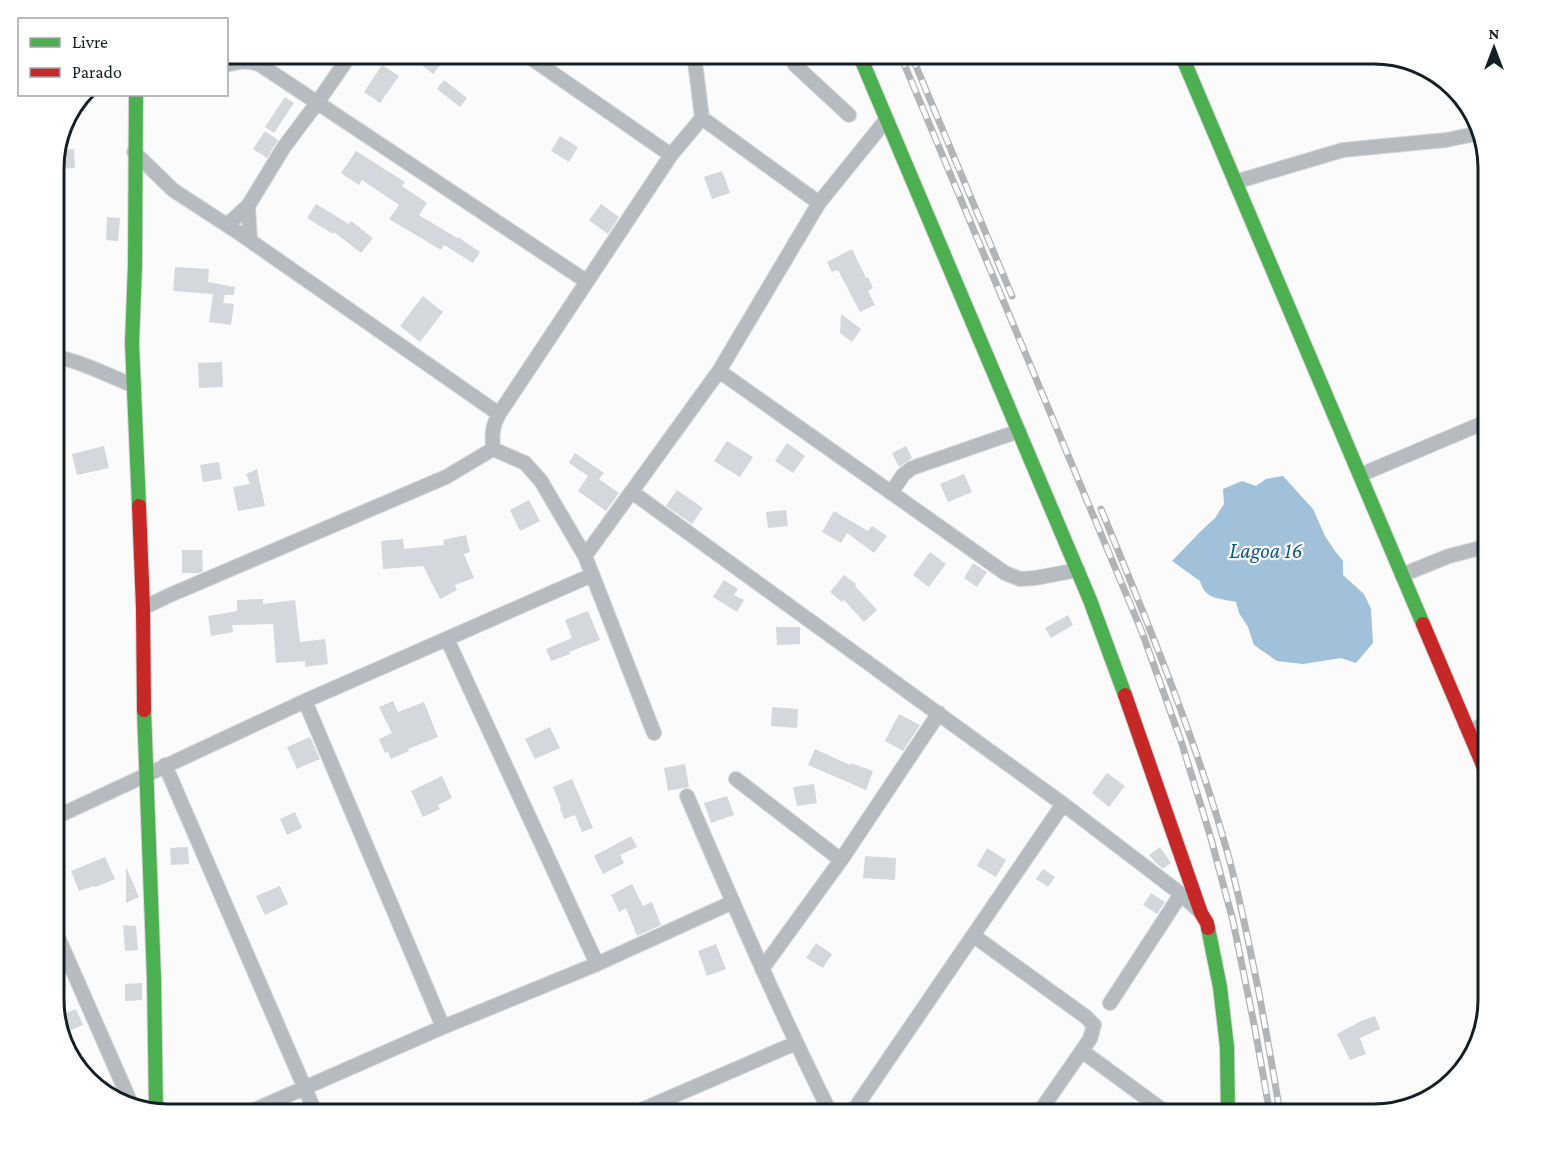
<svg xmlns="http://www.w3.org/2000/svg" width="1542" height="1168" font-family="'Crimson Pro',serif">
<rect width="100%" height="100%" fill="#fbfbfb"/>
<path fill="#a1c0d9" d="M1283,476L1313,509L1325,536L1335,551L1343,561V575L1364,594L1371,609L1373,643L1356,663L1341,658L1303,664L1277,661L1254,645L1248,627L1239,613L1236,602C1220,598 1205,600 1200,581L1172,561L1201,531L1215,518L1224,504L1223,489L1242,481L1256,486L1266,479Z"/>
<path fill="#d4d8dc" d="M425,54H438L445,59L433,74L418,62Z
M382,65L399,76L380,103L364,92Z
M444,80L467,98L460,107L437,89Z
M285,97L294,103L274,133L265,127Z
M265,131L278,140L267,158L253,149Z
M560,136L578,147L569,162L551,151Z
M74,149L75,168L55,169V158L57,150Z
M356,151L405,182L402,186L427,203L419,215L457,238L458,237L480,252L473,263L444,245L441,250L389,219L399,205L362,180L359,185L341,173Z
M722,171L730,193L712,199L704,177Z
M316,204L349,224L351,221L373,238L361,253L334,232L333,234L307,218Z
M601,204L619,217L608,234L589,220Z
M107,217L120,218L118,241L106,240Z
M852,249L866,278L868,277L873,288L868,291L875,305L860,312L838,270L832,272L827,262Z
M175,267L209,269L208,282L235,287L234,295H225L223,303L234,304L231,325L209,322L213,294L173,291Z
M423,296L443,312L420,342L400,326Z
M841,314L861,329L852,342L840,333Z
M222,362L223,387L199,388L198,363Z
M727,441L753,457L740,477L714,461Z
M787,443L805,456L793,473L775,461Z
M104,446L109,468L77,475L72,454Z
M906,446L912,458L899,467L892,453Z
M575,453L604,473L599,479L619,493L606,511L578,491L588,476L569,463Z
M219,462L222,479L203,482L200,465Z
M257,469L265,506L238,511L233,487L250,484L246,474Z
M964,474L972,492L948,502L940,484Z
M677,490L703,508L692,524L666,506Z
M529,500L540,521L520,531L510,510Z
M786,510L788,526L768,528L766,512Z
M834,511L868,531L872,526L887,536L874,553L847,533L841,543L822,532Z
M466,535L470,552L464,554L474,578L455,585L457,590L440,599L423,566L383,569L381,541L403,539L404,549L444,545L443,540Z
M182,550H202L203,571L199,573H182Z
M930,552L946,564L929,587L913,575Z
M973,563L987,572L977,587L964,578Z
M844,575L856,584L855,586L877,610L864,622L844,600L842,602L830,592Z
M724,580L738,589L734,595L744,600L737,612L713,597Z
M263,599V604L295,600L300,642L325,639L328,664L305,667V661L276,663L273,624L232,625L233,632L211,636L208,616L237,611V600Z
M588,611L600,640L569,652L570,654L551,661L546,649L572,638L565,620Z
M1068,615L1073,625L1051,638L1045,628Z
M776,627H800V644L777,645Z
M393,701L398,712L424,702L438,737L408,749L409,751L391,759L388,752L385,753L379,739L392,733L379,707Z
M772,707L798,709L797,728L771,726Z
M899,714L920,725L903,751L885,741Z
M550,727L560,748L535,759L525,739Z
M310,737L320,759L297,769L287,747Z
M815,749L850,765L851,763L873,771L866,790L808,765Z
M685,764L689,787L668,791L664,768Z
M1107,773L1125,786L1109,807L1092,793Z
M442,776L452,798L438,805L440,809L423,817L411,791Z
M572,779L593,828L582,832L575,815L564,819L560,808L561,807L553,787Z
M814,784L817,803L797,806L793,787Z
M727,796L734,815L711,823L704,803Z
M295,812L302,828L287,835L280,819Z
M631,836L637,847L620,855L624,863L603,874L594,856Z
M188,847L189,864L171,865L170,848Z
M1160,847L1171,863L1163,869L1156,863L1149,855Z
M987,848L1006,860L996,877L977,866Z
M865,856L896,858L895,880L863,878Z
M105,857L115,879L95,887L94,886L79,891L71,871Z
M126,867L139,897L126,903Z
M1043,869L1055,877L1048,887L1036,879Z
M632,884L643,906L652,902L661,925L637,936L626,908L619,912L611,895Z
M280,886L288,904L265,915L256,896Z
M1151,893L1165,902L1157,914L1143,905Z
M123,925L136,926L138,950L125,951Z
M816,943L832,954L823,968L806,958Z
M716,944L726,969L707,976L698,951Z
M142,983V1000L125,1001V984Z
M76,1009L83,1025L64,1033L57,1017Z
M1375,1016L1380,1029L1360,1038L1366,1054L1350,1060L1337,1034L1361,1021Z"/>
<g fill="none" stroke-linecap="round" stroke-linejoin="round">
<g stroke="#d6d8d9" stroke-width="16">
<path id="street" d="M525,54L671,155
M694,54L702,118L819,203
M790,54L795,65L849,115
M226,65C238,62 247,60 259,64L586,281
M134,152L173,190L239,233L499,414C492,426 492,435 493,449
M1235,182L1343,150L1446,140L1480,133
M248,206L250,240
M227,225L248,206L284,147L317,103L351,54
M54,356C82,362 108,375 134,386
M719,371L1005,573L1020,579L1035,578L1078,570
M499,414L671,155L702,118
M493,449L525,463L541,481L585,556L654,733
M1360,475L1488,421
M632,492L1063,804L1181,894L1197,909
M891,493L903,475L912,468L1019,431
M585,556L719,371L819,203L886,120
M1402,575L1449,556L1488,546
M143,608L170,595L446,477L493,449
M447,639L597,964
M305,701L443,1027
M1469,731L1488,723
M165,765L316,1114
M736,779L841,860
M687,796C733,903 779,1010 831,1114
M54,818L305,701L592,575
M54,928L130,1101
M974,936L1086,1017L1094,1025L1090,1039L1038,1114
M762,969L841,860L939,713
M1110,1003L1181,894
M1082,1051L1168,1114
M245,1114L443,1027L597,964L733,902
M632,1114L796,1043
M851,1114L1063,804"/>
</g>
<g stroke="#d6d8d9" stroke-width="16">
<path id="fast" d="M859,54L1090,600L1125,695
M1181,54L1423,624
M136,94L135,265L132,343L139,506
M144,710L154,979L156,1110
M1208,928L1220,987L1227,1047L1228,1114"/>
</g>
<g stroke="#d6d8d9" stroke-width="16">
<path id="jam" d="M139,506L143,608L144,710
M1423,624L1488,777
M1125,695L1201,913L1207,923L1208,928"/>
</g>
<use href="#street" stroke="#b6bbc0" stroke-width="14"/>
<use href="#fast" stroke="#4caf50" stroke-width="14"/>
<use href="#jam" stroke="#c62828" stroke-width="14"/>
<g stroke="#b1b5b8" stroke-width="7">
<path id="rail" d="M900,54L1142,632L1182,744L1210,835L1233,921L1255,1029L1270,1114
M911,54L1012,296
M1101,509C1147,621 1194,734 1227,851C1240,897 1249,945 1259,993C1266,1033 1274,1073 1280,1114"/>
</g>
<use href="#rail" stroke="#fff" stroke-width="4.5" stroke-dasharray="14" stroke-linecap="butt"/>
</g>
<g text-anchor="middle" stroke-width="4.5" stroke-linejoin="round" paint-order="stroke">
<g font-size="22" font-style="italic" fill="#145987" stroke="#fff">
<text x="1266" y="558">Lagoa 16</text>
</g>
</g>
<path d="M0 0H1542V1168H0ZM168 64H1374A104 104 0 0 1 1478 168V1000A104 104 0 0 1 1374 1104H168A104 104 0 0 1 64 1000V168A104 104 0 0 1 168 64Z" fill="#fff" fill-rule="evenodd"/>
<path fill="none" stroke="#141e25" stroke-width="3" d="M168 64H1374A104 104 0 0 1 1478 168V1000A104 104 0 0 1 1374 1104H168A104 104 0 0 1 64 1000V168A104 104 0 0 1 168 64Z"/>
<rect x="18" y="18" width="210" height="78" fill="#ffffff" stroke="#a1a5a8" stroke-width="1.5"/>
<rect x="30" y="38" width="30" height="9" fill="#4caf50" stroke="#a1a5a8" stroke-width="1.5"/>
<text x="72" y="48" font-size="18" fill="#141e25">Livre</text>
<rect x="30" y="68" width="30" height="9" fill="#c62828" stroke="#a1a5a8" stroke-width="1.5"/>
<text x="72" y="78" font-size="18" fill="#141e25">Parado</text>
<g transform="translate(1494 48)" stroke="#ffffff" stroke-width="4.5" paint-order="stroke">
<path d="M0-4.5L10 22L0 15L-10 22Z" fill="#141e25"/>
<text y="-9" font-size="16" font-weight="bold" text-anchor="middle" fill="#141e25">N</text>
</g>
</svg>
